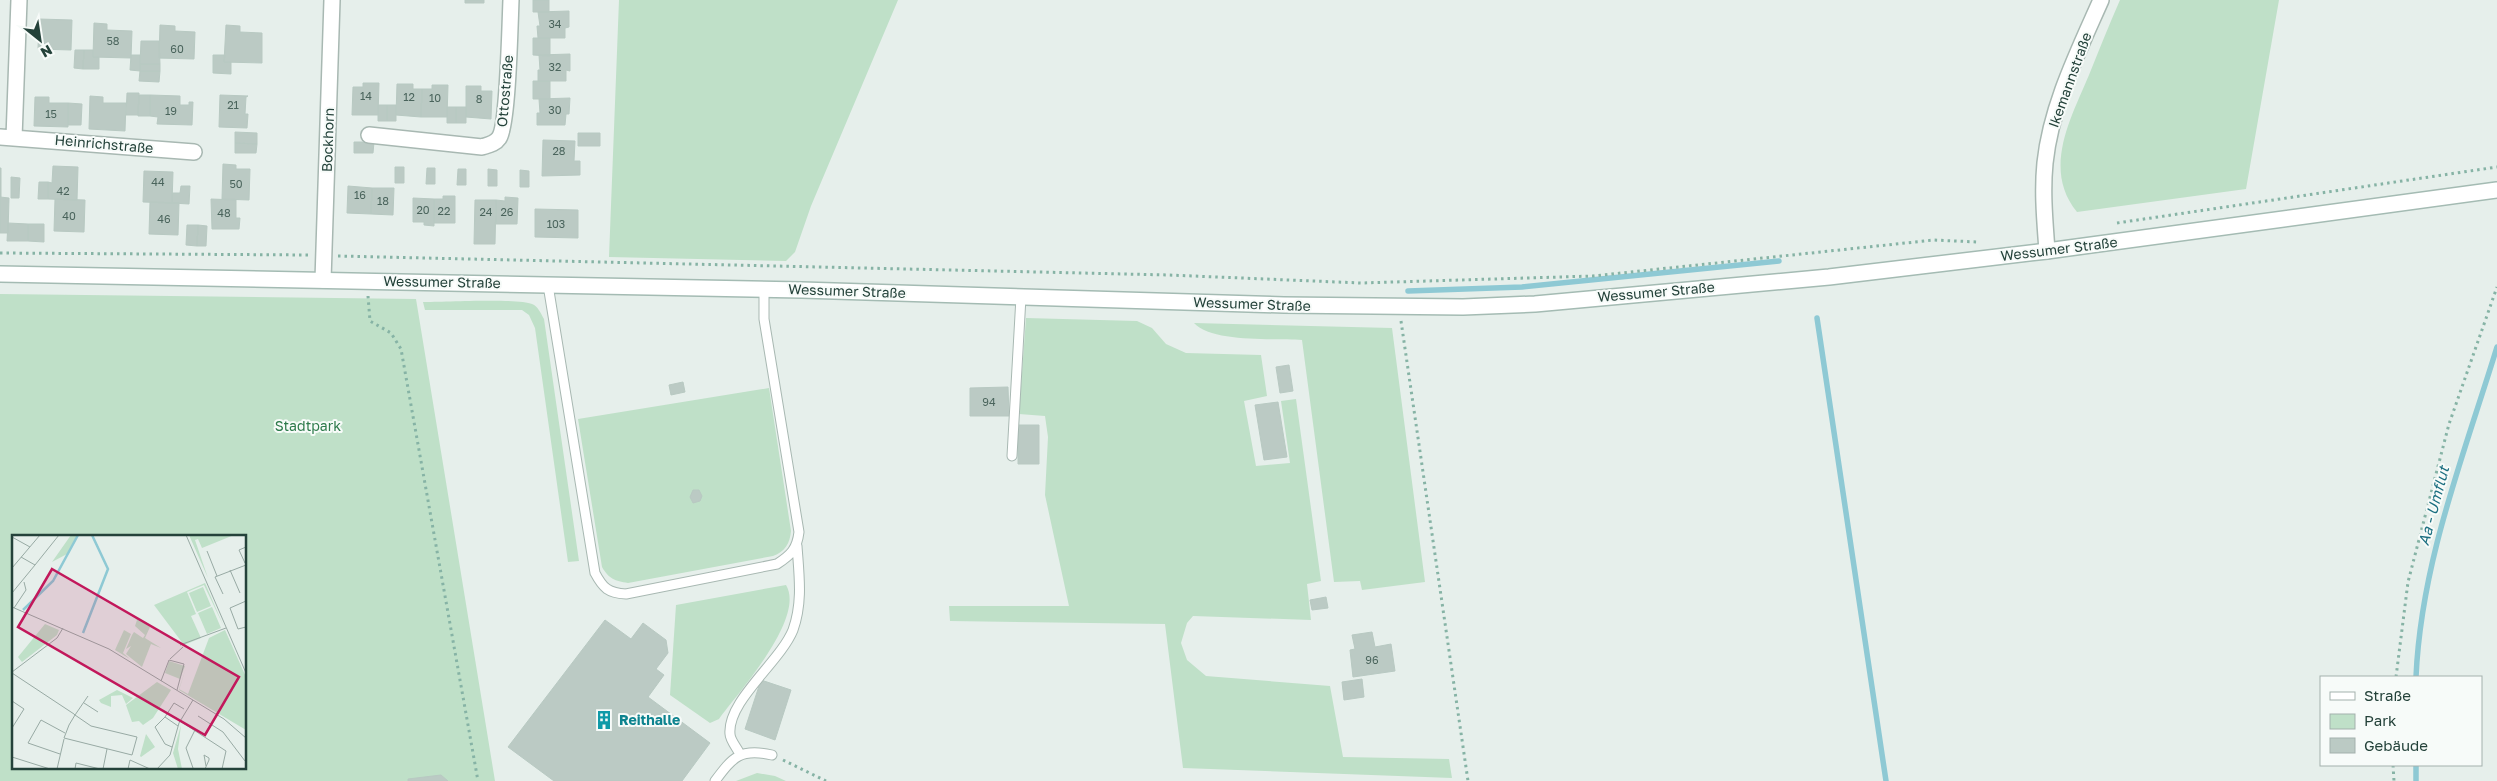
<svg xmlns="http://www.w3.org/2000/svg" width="2497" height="781" font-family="'Golos Text',sans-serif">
<rect width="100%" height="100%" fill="#e6efeb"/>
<path fill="#bfe0c8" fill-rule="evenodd" d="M619,0H898L811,206L795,252L786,261L609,257Z
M2120,0H2279L2246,189L2077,212C2042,169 2071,118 2089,75C2099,50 2109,25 2120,0Z
M0,294L416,299L495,781H0ZM14,536H245V767H14Z
M423,302C442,302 519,298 532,304C538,306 541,314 544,319L579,561L568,562L535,328L529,315L522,310H425Z
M1026,318L1137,321L1152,328L1166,344L1186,353L1261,355L1267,396L1244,401L1256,466L1290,463L1281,401L1296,399L1321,581L1307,584L1311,620L1193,616L1187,623L1181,643L1187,660L1206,676L1330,686L1343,757L1449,759L1452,778L1183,768L1165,624L950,621L949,606H1069L1045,495L1048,437L1045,416L1019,414Z
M1194,323L1392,328L1425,582L1362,590L1360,581L1334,582L1302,340C1275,338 1212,343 1194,323Z
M769,388L791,531C790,543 785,552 773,556L628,583C615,581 609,579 602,567L578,419Z
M786,585C806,618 738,693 719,719L710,723L670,695L676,605Z
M757,773L775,776L786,781H736Z"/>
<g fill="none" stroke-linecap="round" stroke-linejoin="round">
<path stroke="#8ec9d4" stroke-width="5.5" d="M1408,291L1522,287L1779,261
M1817,318L1886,781
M2416,677C2421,562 2464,455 2497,347
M2416,765V781"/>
</g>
<path fill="#bbcac4" stroke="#b8c9c2" d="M465,0H484V3H465Z
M533,0H549V12H533Z
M569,11V27L565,28V38H538L537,26H540L538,12Z
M39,19L72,20L71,50L38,49Z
M94,23L107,24V30L132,31L131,58L93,57Z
M160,25L175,26V31L195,32L194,59L159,58Z
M226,25L240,26V32L262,33V63L224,62Z
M533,38H550V56L533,55Z
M141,41H159L160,64H140Z
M75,50H84L83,69L74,68Z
M84,50H93V57H99V69H83Z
M570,54V71L566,70V81H538V70H540L539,55Z
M131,55H140V71L130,70Z
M213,55H225L224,62H231V74L213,73Z
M140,64H160V71H140Z
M140,71H160L159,82L139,81Z
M533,81H550V99H533Z
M363,83H379L378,115H352L353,87H363Z
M397,84H413V89H422L421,117L396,115Z
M432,85H448L447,117H421L422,89H432Z
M466,86H481V91H492L491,119L466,117Z
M127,93H139L138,115H126Z
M139,95H150V116H138Z
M150,95L180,96V105H189V102H193L192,125L157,124L158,117L150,116Z
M220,95L248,96L246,97L245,114H248L247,128L219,127Z
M90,96L103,97V103H126L125,131L89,129Z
M35,97H49V103H68V127L34,126Z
M570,98L569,114H566L565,125H537V113H540L539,99Z
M68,103L82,104L81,125H68Z
M378,105H387V121H378Z
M387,105H396V121H387Z
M447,107H456V123H447Z
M456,107H466V123H456Z
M235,132L257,133V144L235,143Z
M578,133H600V146H578Z
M543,140L575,141L574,161H580V175L542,176Z
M354,142H374L373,153H354Z
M235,143L257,144L256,153H235Z
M223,164L236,165V169H250L249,200L222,199Z
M53,166L78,167L77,200L48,199V182L52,183Z
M395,167H404V183H395Z
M0,168H1V197H0Z
M427,168H435V184H426Z
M458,169H466V185H457Z
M488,169L497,170V186H488Z
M520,170L529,171V187H520Z
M144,171L173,172L172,203L143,202Z
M11,177L20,178L19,198H11Z
M39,182H48V199H38Z
M181,186H190L189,204L172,203V193H180Z
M348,186L372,188L371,214L347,213Z
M372,188H394L393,215L371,214Z
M443,196H455V223H434V199H443Z
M0,197L9,198L8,233H0Z
M505,197L518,198L517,224H496V200L505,201Z
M413,198L434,199V226L424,225V222H413Z
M55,199L85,200L84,232L54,231Z
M211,199L236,200V218H240L239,229H212Z
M475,200H496L495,244H474Z
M150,202L179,203L178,235L149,234Z
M535,209L578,210V238L535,237Z
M8,223L28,224V241H7Z
M28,224H44V242L28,241Z
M187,225H198L197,246L186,245Z
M198,225L207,226L206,246H197Z
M1289,365L1293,391L1280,393L1276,367Z
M683,382L685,392L671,395L669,385Z
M1008,387L1009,416H970V388Z
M1278,402L1287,457L1264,460L1255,405Z
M1018,425H1039V464H1018Z
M693,490H699L702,496L700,501L693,503L690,497Z
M1326,597L1328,608L1312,610L1310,600Z
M605,620L631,639L643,623L666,640L668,653L656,669L664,675L648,697L710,743L682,781H554L508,747Z
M1372,632L1375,647L1391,644L1395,671L1353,677L1350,650L1355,649L1352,635Z
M1362,679L1364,697L1344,700L1342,682Z
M761,680L791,690L775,740L745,729Z
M441,775L448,781H408V779Z"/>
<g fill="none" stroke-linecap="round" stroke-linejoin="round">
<g stroke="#a8b8b2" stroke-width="11">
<path id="lane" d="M548,285L595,573C603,588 608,593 626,594L777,564C791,555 797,549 799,532L764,319V289
M1012,456L1021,297
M740,754C737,748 730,740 730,734C727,701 780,662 793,630C803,602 799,575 797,546
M715,781C733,757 740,748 772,755"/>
</g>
<g stroke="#a8b8b2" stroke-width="18">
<path id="street" d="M369,135L482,147C488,145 495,144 499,138C508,126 510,22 511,0
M0,137L194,152
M14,138L19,0
M2047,251C2045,222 2042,193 2045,163C2051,106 2078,52 2101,0
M323,280L332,0"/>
</g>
<g stroke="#a4bbb3" stroke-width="18">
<path id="secondary" d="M0,274L802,290L1284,305L1463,307L1535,304L1829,277L2047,251L2497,190"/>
</g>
<path stroke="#86b3a5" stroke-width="3" stroke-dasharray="2.5 4" stroke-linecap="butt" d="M2117,223L2497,167
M0,253L309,255
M338,256L1169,275L1361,283L1593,276L1934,240L1977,242
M368,296L370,321L391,333L401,349L478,781
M1401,321L1468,781
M2396,677L2408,582L2449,424L2497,287
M783,760L826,781
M2393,765L2394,781"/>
<use href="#lane" stroke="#fff" stroke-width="9"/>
<use href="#street" stroke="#fff" stroke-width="15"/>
<use href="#secondary" stroke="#fff" stroke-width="15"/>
</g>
<defs>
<g id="building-bare" transform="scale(1.5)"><path d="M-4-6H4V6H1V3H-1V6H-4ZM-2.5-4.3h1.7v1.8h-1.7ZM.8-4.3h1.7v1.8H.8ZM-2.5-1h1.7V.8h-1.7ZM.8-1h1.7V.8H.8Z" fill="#0f9aa8" stroke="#f7fbf9" stroke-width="2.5" paint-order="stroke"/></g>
</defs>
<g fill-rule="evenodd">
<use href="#building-bare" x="604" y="720"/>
</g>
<g text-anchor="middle" stroke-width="4" stroke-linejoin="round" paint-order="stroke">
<g font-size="11" fill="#4a645c">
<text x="555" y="28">34</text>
<text x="113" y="45">58</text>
<text x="177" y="53">60</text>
<text x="555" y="71">32</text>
<text x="366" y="100">14</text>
<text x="409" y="101">12</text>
<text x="435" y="102">10</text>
<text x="479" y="103">8</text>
<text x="233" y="109">21</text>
<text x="555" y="114">30</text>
<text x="171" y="115">19</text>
<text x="51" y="118">15</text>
<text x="559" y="155">28</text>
<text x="158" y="186">44</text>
<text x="236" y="188">50</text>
<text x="63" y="195">42</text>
<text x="360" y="199">16</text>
<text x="383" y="205">18</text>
<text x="423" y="214">20</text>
<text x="444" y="215">22</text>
<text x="486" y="216">24</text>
<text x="507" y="216">26</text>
<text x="224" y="217">48</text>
<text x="69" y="220">40</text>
<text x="164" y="223">46</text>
<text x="556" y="228">103</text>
<text x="989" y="406">94</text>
<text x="1372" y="664">96</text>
</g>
<g font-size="14" fill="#24423a" stroke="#f7fbf9">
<text transform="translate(2070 80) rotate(-70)" y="5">Ikemannstraße</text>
<text transform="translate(505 91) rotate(-85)" y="5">Ottostraße</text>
<text transform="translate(328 140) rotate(-88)" y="5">Bockhorn</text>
<text transform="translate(104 144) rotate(5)" y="5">Heinrichstraße</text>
<text transform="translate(2059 249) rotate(-7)" y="5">Wessumer Straße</text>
<text transform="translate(442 282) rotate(1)" y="5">Wessumer Straße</text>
<text transform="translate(847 291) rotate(2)" y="5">Wessumer Straße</text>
<text transform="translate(1656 292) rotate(-5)" y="5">Wessumer Straße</text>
<text transform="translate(1252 304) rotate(2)" y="5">Wessumer Straße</text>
</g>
<g font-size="14" fill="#2d7a4b" stroke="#f7fbf9">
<text x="308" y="431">Stadtpark</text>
</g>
<g font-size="14" font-weight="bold" fill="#0d838f" stroke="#f7fbf9" text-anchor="start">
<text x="619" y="725">Reithalle</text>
</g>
<g font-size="15" font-style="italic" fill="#1c6f80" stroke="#f7fbf9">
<text transform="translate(2434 506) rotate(-75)" y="5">Aa - Umflut</text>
</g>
</g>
<g transform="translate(12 535)">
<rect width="234" height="234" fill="#e6efeb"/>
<path d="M59,0H65L55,19L40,27ZM177,0H222L190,13L186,4L183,5L196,43ZM193,48L212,92L192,50L175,57L184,79L179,81L189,103L172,110L142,70ZM191,52L199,71L185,77L177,58ZM200,72L209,93L195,99L186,78ZM118,79L138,92L133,103L149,113L139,109L130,132L114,119L119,111L114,114L120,100L122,97L131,103L133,100L123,91L125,85ZM33,89L47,95L45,100L10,127L6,122ZM112,95L119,99L111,118L118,124L103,115ZM213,95L234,142V195L167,155L174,133L167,154L176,159L197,103ZM157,126L173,131L168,144L153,138ZM145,147L159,155L141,183L131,190L127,186L120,187L114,170ZM105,155L121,163L114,169L110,160L99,161V172L89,168L87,165ZM169,190L166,214L170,234H166L161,218ZM134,199L143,212L129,222L128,221Z" fill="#bfe0c8"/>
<path fill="none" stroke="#8ec9d4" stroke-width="2.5" d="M11,75L41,46L66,0M71,98L96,34L80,0"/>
<path fill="none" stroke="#98aaa4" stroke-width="1" d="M174,0L234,138M0,2L18,12M195,16L205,41M9,22L23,30L47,0M233,28L227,15L234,12M0,33L28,0M218,35L228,58M0,58L23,30M211,59L203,42L234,30M234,66L218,73L226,94L234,92M0,72L97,114L212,184L234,203M2,73L14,55L12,47M168,110L214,93M158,124L171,112M0,137L45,103L51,93M0,138L62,179L63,180L79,191L125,202L120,220L52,203L57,190L63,180L76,161M149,146L157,125L172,129L165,155M0,166L12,174L0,193M72,168L86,177M186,181L211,197L233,226M153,182L162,168L172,174M168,186L214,216L210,234M160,212L153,209L143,192L153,182L166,191M48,219L16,208L29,185L53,198M0,222L38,234M181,233L174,213L183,195M45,234L52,204M63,234L64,228L88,234M91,234L95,214M116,234L118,225L138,234M145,234L158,220L167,188L181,165M193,234L197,225V223L192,220L194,231"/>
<path fill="#c2185b" fill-opacity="0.15" stroke="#c2185b" stroke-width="2.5" d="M40,34L227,142L193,200L6,92Z"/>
<rect width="234" height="234" fill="none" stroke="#24423a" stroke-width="2.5"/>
</g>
<rect x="2320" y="676" width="162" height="90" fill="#f7fbf9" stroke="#a3b1ad"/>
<rect x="2330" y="692" width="25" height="8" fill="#ffffff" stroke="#a3b1ad"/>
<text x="2364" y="701" font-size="15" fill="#24423a">Straße</text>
<rect x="2330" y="714" width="25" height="15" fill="#bfe0c8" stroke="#a3b1ad"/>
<text x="2364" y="726" font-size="15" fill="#24423a">Park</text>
<rect x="2330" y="738" width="25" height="15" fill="#bbcac4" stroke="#a3b1ad"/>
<text x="2364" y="751" font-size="15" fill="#24423a">Gebäude</text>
<g transform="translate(40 40) rotate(150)" stroke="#f7fbf9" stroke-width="4" paint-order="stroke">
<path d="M0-4L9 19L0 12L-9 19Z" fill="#24423a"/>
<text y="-8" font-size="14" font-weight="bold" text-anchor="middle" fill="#24423a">N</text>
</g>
</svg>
